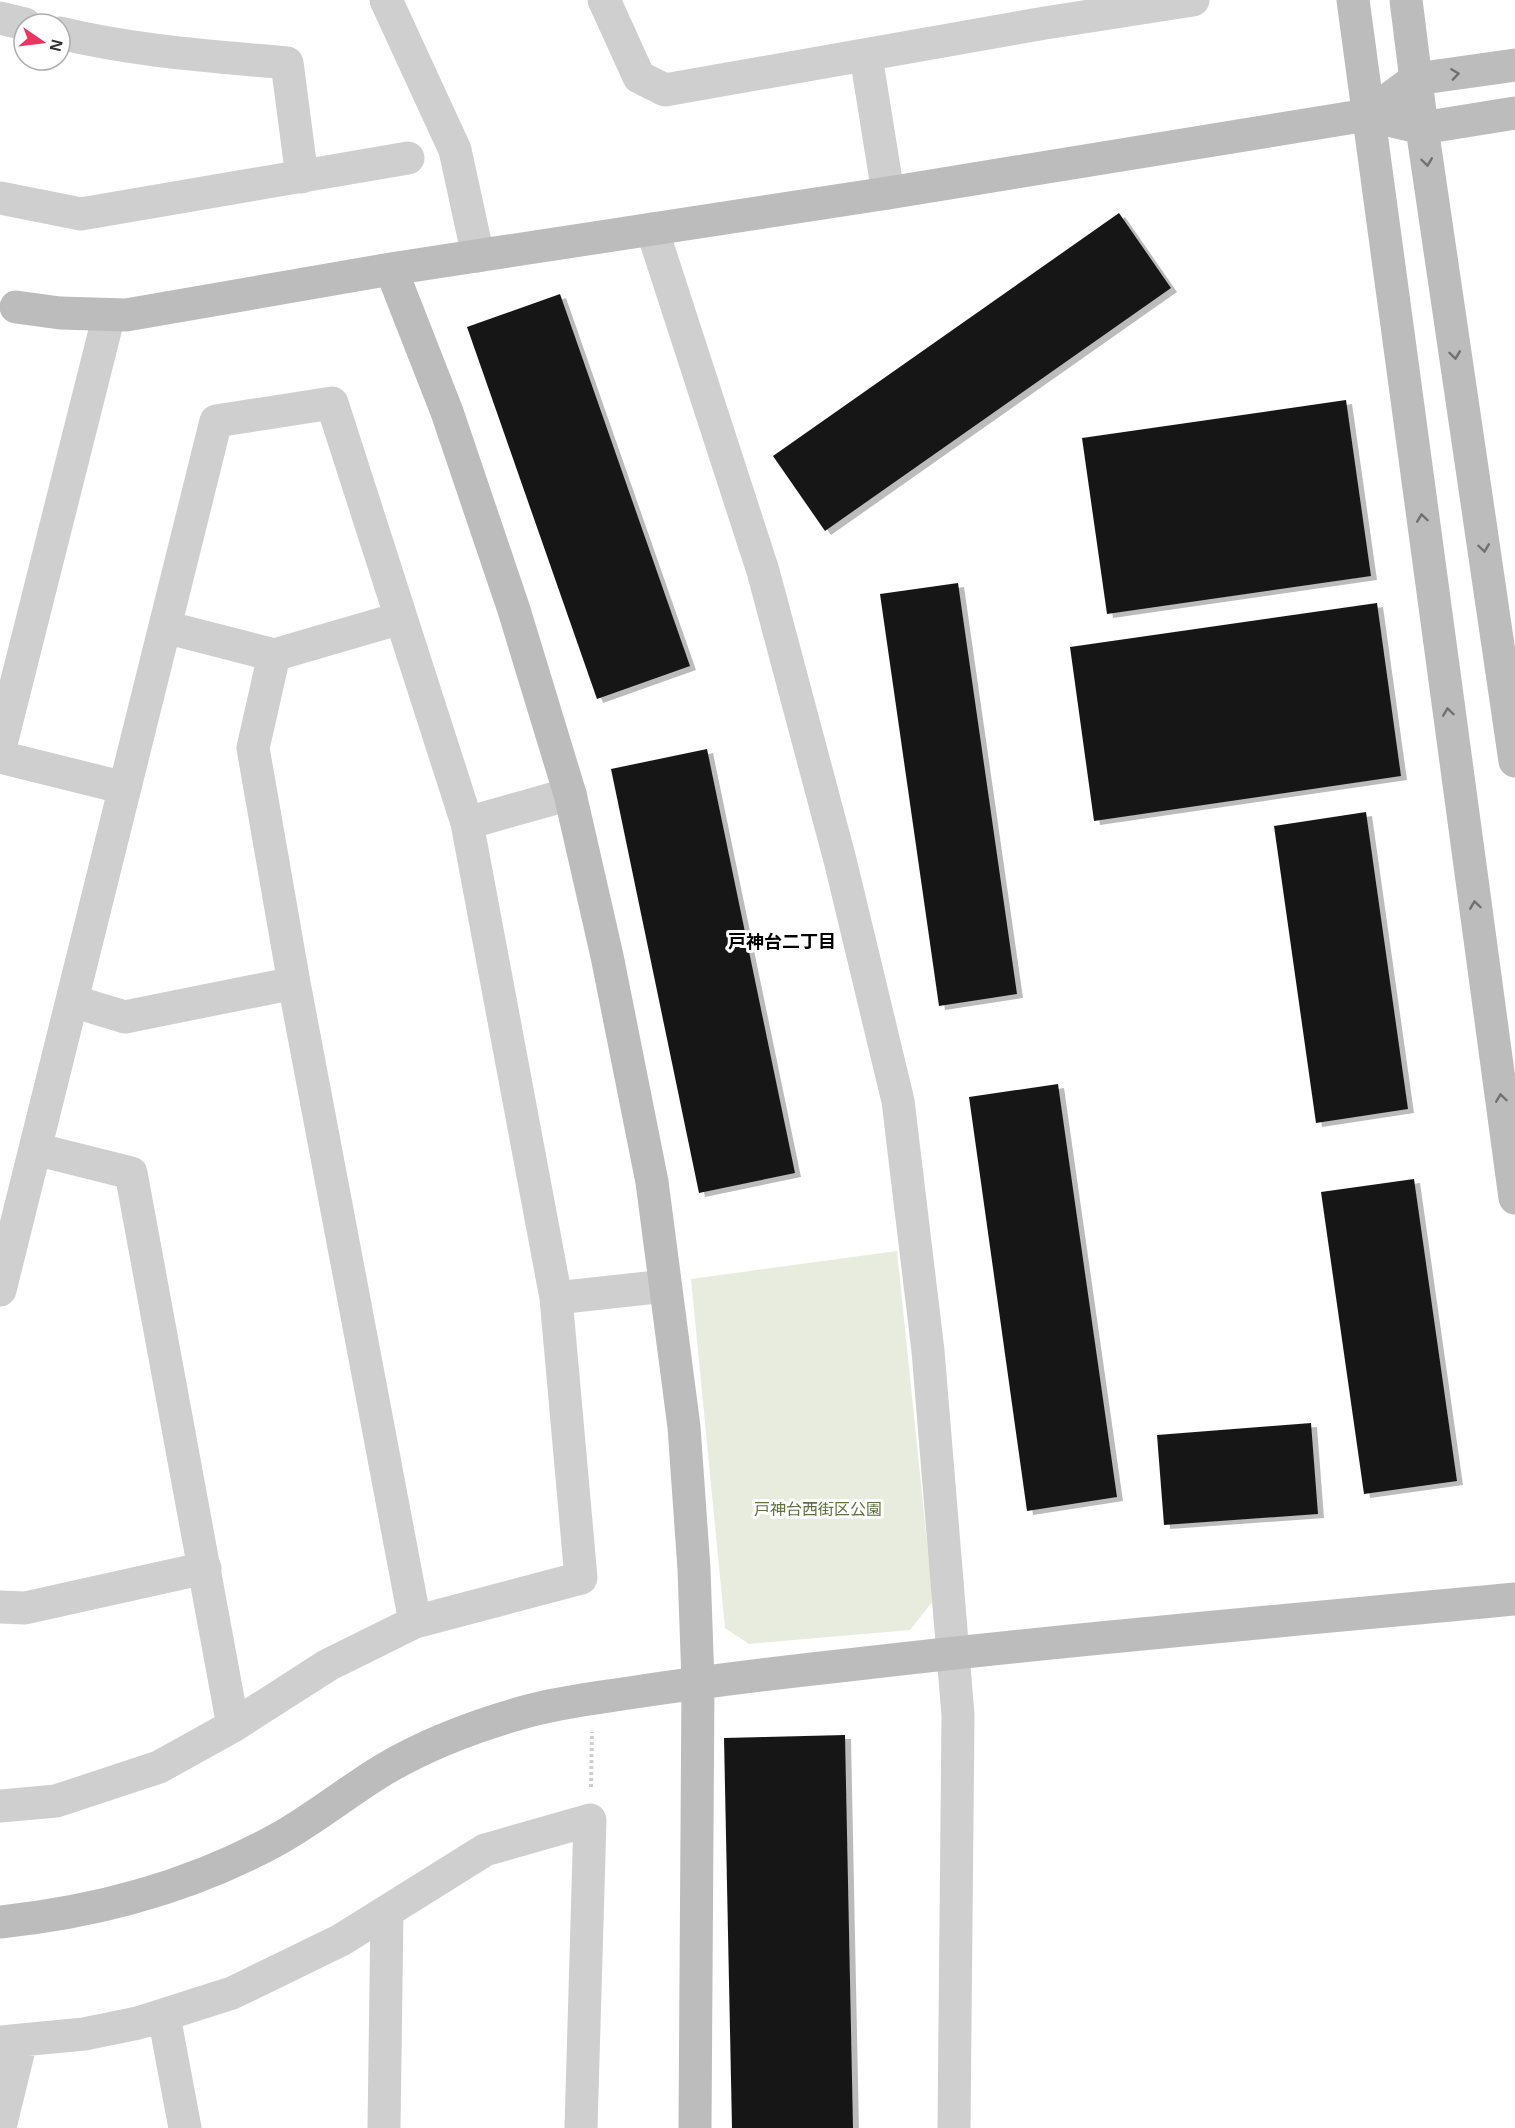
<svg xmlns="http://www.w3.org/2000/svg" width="1515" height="2128" font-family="Arial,'Noto Sans JP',sans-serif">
<defs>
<filter id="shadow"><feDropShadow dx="6" dy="4" stdDeviation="0" flood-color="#0004"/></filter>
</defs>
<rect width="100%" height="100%" fill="#fff"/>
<path fill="#e8ecde" d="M897,1251L933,1601L910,1630L749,1644L725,1628L691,1279Z"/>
<path fill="#191919" filter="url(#shadow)" d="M1119,213L1171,288L825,531L773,456Z
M560,294L690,666L597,699L467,327Z
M1346,400L1371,576L1107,614L1082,438Z
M958,583L1017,994L939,1006L880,594Z
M1377,603L1401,776L1094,821L1070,647Z
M707,749L795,1173L699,1193L611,769Z
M1366,812L1408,1109L1316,1123L1274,826Z
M1058,1084L1117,1497L1027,1511L969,1097Z
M1414,1179L1457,1481L1364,1494L1321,1192Z
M1311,1423L1318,1514L1164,1525L1157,1435Z
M845,1735L853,2128H732L724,1738Z"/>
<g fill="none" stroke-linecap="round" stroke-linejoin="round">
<path stroke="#cfcfcf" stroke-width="4" stroke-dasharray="3 3" stroke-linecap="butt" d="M591,1787L592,1732"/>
<path stroke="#cfcfcf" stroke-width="33" d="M386,0L455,150L478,256
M604,0L639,77L665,90L1045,23L1193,0
M0,18L25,24
M60,33C134,51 211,56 287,63L302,177
M866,56L888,193
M0,198L81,214L408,158
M652,229L763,571L840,860L898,1101L928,1351L958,1715L954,2128
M165,627L274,655L401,618
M274,655L253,748L294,983L415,1622
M0,748L109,315
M0,757L125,788
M467,823L570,794
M72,1001L125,1017L294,983
M35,1149L131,1173L233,1726
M0,1290L216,421L332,403L467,823L556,1298L581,1578L415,1622L328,1665L233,1726L159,1767L56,1801L0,1806
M556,1298L665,1286
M0,1607L25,1608L205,1568
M164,2016L185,2128
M0,2042L84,2034L138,2023L232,1993L341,1940L485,1850L590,1820L581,2128
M0,2127L21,2041
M384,2128L387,1912"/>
<path stroke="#bcbcbc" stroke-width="33" d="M1353,0L1515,1198
M1406,0L1422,128L1515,761
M1367,115L1416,79L1515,65
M391,269L447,412L514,610L570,794L607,956L652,1182L684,1427L694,1569L698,1682L695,2128
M16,307L60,313L126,315L391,269L888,193L1367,115L1422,128L1515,113
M0,1922C96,1912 193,1886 278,1839C314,1819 347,1792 383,1770C428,1743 477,1725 528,1711C561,1702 596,1698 629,1693C702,1682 775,1673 848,1665C1070,1639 1293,1620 1515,1599"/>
</g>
<defs><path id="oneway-chevron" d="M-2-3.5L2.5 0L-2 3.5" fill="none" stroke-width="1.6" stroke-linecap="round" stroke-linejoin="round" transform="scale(1.5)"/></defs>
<g stroke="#707070">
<use href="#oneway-chevron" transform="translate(1455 74) rotate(-8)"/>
<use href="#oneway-chevron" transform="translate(1427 162) rotate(82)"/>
<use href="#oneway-chevron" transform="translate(1455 355) rotate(82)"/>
<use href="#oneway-chevron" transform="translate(1422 518) rotate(-98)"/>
<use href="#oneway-chevron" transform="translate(1484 548) rotate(82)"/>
<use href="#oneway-chevron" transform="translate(1448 712) rotate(-98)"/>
<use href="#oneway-chevron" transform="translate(1475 905) rotate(-98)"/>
<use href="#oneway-chevron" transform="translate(1501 1098) rotate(-98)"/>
</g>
<g text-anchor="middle" stroke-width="6" stroke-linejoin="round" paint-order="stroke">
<g font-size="16" fill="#5d703e" stroke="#fff">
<text x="818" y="1515">戸神台西街区公園</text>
</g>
<g font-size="18" font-weight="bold" fill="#000" stroke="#fff">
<text x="782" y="948">戸神台二丁目</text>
</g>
</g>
<g transform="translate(42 42) rotate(104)"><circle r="28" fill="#ffffff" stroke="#adadad" stroke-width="1.5"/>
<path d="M0-4.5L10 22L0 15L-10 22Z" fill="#e83660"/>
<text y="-9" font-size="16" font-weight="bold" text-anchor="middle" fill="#323232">N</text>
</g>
</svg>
